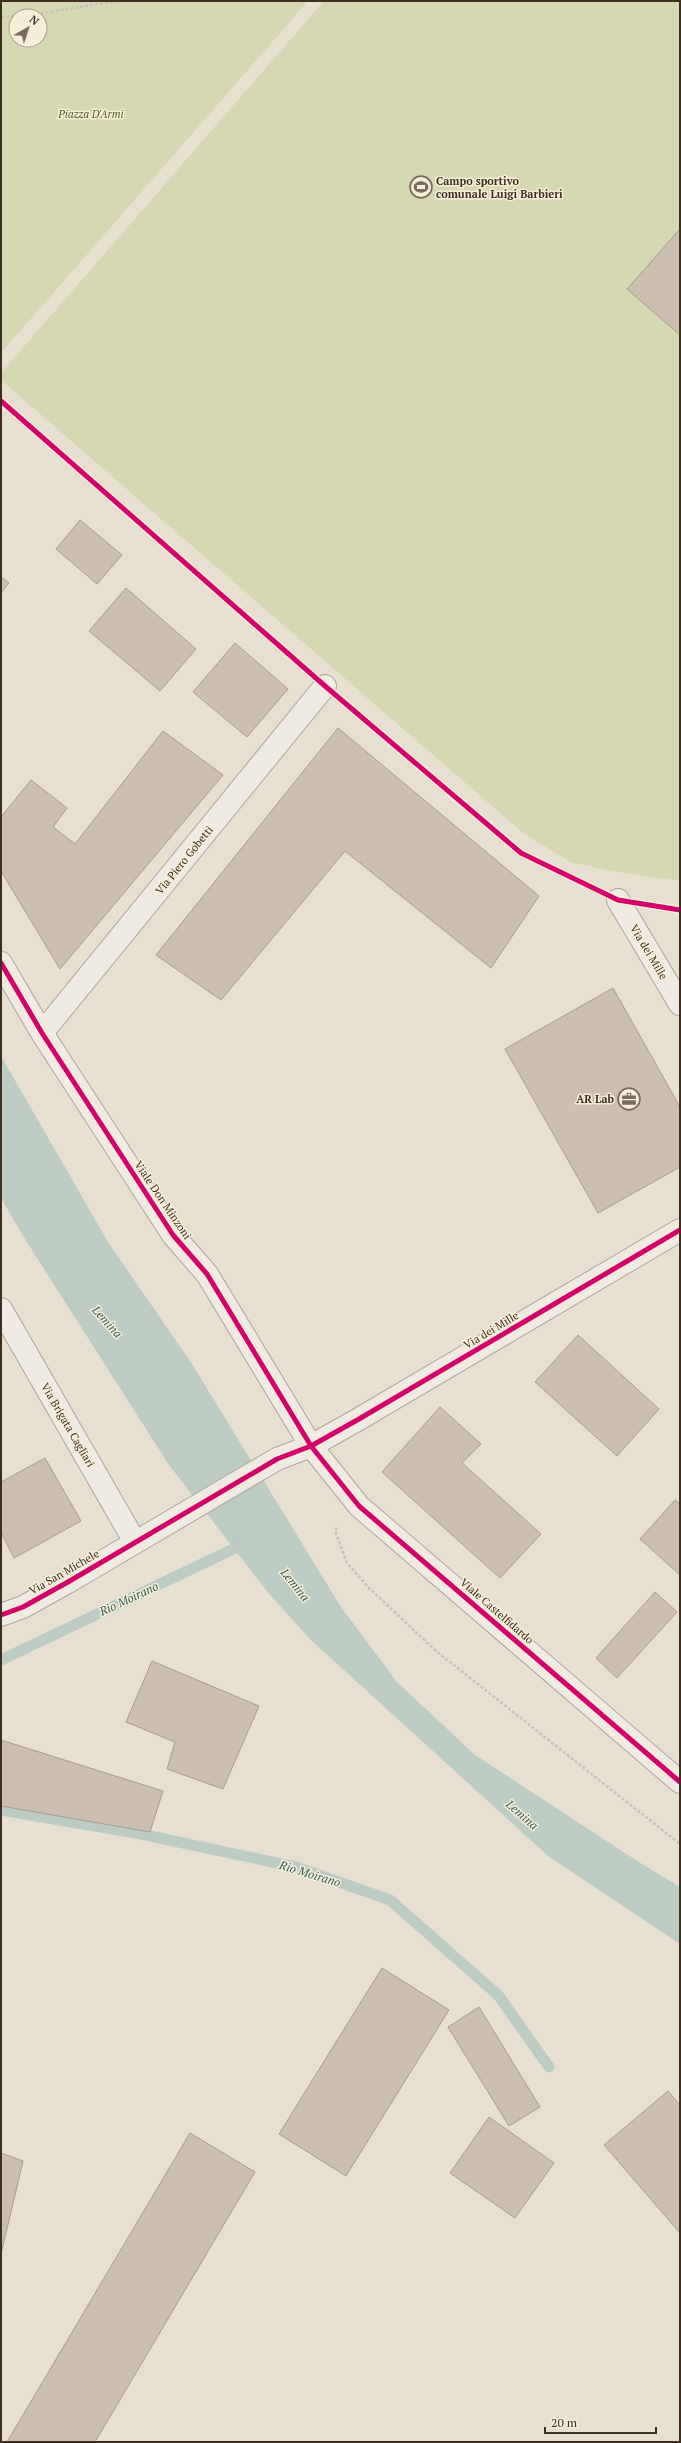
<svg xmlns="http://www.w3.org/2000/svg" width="681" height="2443" font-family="'PT Serif',serif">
<rect width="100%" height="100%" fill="#e7e0d1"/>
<path fill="#d6d7b3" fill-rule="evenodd" d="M1,1H308L1,353ZM16,16H40V40H16Z
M324,1H680V881L611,871L570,862L522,832L1,380V373Z"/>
<path fill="#bcccc2" d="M1,1056L108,1242L192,1364L341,1607L397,1682L475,1755L642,1864L680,1887V1944L548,1856L311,1640L270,1595L169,1465L23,1236L1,1198Z"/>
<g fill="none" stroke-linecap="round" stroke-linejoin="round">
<path stroke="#bcccc2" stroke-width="11" d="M1,1660L248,1542
M1,1810L136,1833L296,1867L390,1900L498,1995L549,2067"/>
</g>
<path fill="#cbbfb2" stroke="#a89c90" d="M680,229V335L627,289Z
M80,520L122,555L97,584L56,549Z
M1,577L9,583L1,593Z
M126,588L196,649L160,691L89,631Z
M235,643L288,689L247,737L193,692Z
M338,728L539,896L491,968L345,851L221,1000L156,955Z
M163,731L223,775L60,969L1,871V817L31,780L67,808L53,827L75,844Z
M613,988L680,1107V1167L598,1213L505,1049Z
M578,1335L659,1409L617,1456L535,1382Z
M440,1407L481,1444L462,1463L541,1534L500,1578L382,1472Z
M45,1458L81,1521L14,1558L1,1532V1482Z
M675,1500L680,1504V1575L640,1539Z
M655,1592L677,1612L617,1678L596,1658Z
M152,1661L259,1706L223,1789L167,1769L175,1742L126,1722Z
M1,1740L163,1791L150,1832L1,1806Z
M382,1968L449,2010L346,2176L279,2134Z
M479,2007L540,2107L509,2126L448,2027Z
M668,2091L680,2105V2233L604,2145Z
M489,2117L554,2163L515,2218L450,2173Z
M190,2133L255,2172L95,2442H7Z
M1,2153L23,2161L1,2254Z"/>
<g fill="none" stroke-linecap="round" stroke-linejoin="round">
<g stroke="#ada599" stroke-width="24">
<path id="street" d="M618,900L680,1004
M1,963L42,1033L173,1235L207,1274L311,1446L359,1506L680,1782
M42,1033L325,686
M1,1309L135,1542
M1,1615L23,1607L68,1582L277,1459L311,1446L359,1419L680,1230"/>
</g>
<path stroke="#c8c2b9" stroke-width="2.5" stroke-dasharray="3 2" stroke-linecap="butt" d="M1,17L31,15L117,1
M337,1528L335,1531L347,1563L369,1588L436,1651L680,1844"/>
<use href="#street" stroke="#efebe3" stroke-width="22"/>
<g stroke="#f7eed8" stroke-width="8">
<path id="cycleway" d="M1,401L325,686L521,853L618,900L680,910
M1,963L42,1033L173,1235L207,1274L311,1446L359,1506L680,1782
M1,1615L23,1607L68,1582L277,1459L311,1446L359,1419L680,1230"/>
</g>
<use href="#cycleway" stroke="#d6006c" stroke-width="5"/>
</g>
<defs>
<g id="stadium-ring" transform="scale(1.15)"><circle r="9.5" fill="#f7eed8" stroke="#786c5e" stroke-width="1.5"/><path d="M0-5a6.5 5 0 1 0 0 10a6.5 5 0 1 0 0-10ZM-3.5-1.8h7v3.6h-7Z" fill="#786c5e"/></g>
<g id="office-ring" transform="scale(1.15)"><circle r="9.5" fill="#f7eed8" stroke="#786c5e" stroke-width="1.5"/><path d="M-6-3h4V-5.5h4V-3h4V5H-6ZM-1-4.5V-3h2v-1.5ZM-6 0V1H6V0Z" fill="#786c5e"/></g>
</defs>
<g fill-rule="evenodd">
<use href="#stadium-ring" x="421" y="187"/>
<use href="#office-ring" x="629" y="1099"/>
</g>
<g text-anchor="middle" stroke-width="3" stroke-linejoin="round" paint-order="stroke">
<g font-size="11" font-style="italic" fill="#4d5a26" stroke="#f7eed8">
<text x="91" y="118">Piazza D'Armi</text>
</g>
<g font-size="11" font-weight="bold" fill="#3d2e20" stroke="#f7eed8" text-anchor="start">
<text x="436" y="185">Campo sportivo<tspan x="436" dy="13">comunale Luigi Barbieri</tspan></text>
<text x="614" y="1103" text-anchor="end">AR Lab</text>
</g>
<g font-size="11" fill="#3d2e20" stroke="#f7eed8">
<text transform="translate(184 860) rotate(-51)" y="4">Via Piero Gobetti</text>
<text transform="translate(649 952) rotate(59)" y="4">Via dei Mille</text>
<text transform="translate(163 1200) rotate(56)" y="4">Viale Don Minzoni</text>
<text transform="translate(491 1330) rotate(-31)" y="4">Via dei Mille</text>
<text transform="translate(68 1425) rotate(60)" y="4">Via Brigata Cagliari</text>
<text transform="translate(64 1572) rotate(-30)" y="4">Via San Michele</text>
<text transform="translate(497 1611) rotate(41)" y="4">Viale Castelfidardo</text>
</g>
<g font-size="12" font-style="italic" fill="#2f5d5a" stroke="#f7eed8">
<text transform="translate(107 1322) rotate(48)" y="4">Lemina</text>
<text transform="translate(295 1585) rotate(51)" y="4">Lemina</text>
<text transform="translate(129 1599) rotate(-25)" y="4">Rio Moirano</text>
<text transform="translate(522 1815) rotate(41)" y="4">Lemina</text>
<text transform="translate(310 1874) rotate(17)" y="4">Rio Moirano</text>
</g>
</g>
<rect width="681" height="2443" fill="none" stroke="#3d2e20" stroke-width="4"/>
<g transform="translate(28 28) rotate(39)"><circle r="19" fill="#f7eed8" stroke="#ada18e"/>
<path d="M0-3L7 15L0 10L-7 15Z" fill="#786c5e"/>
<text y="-6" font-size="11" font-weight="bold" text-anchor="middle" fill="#3d2e20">N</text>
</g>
<path d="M545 2427v6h111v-6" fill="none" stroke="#3d2e20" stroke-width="2"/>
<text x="551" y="2427" font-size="12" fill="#3d2e20" stroke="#f7eed8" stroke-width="3" paint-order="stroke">20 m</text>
</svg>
